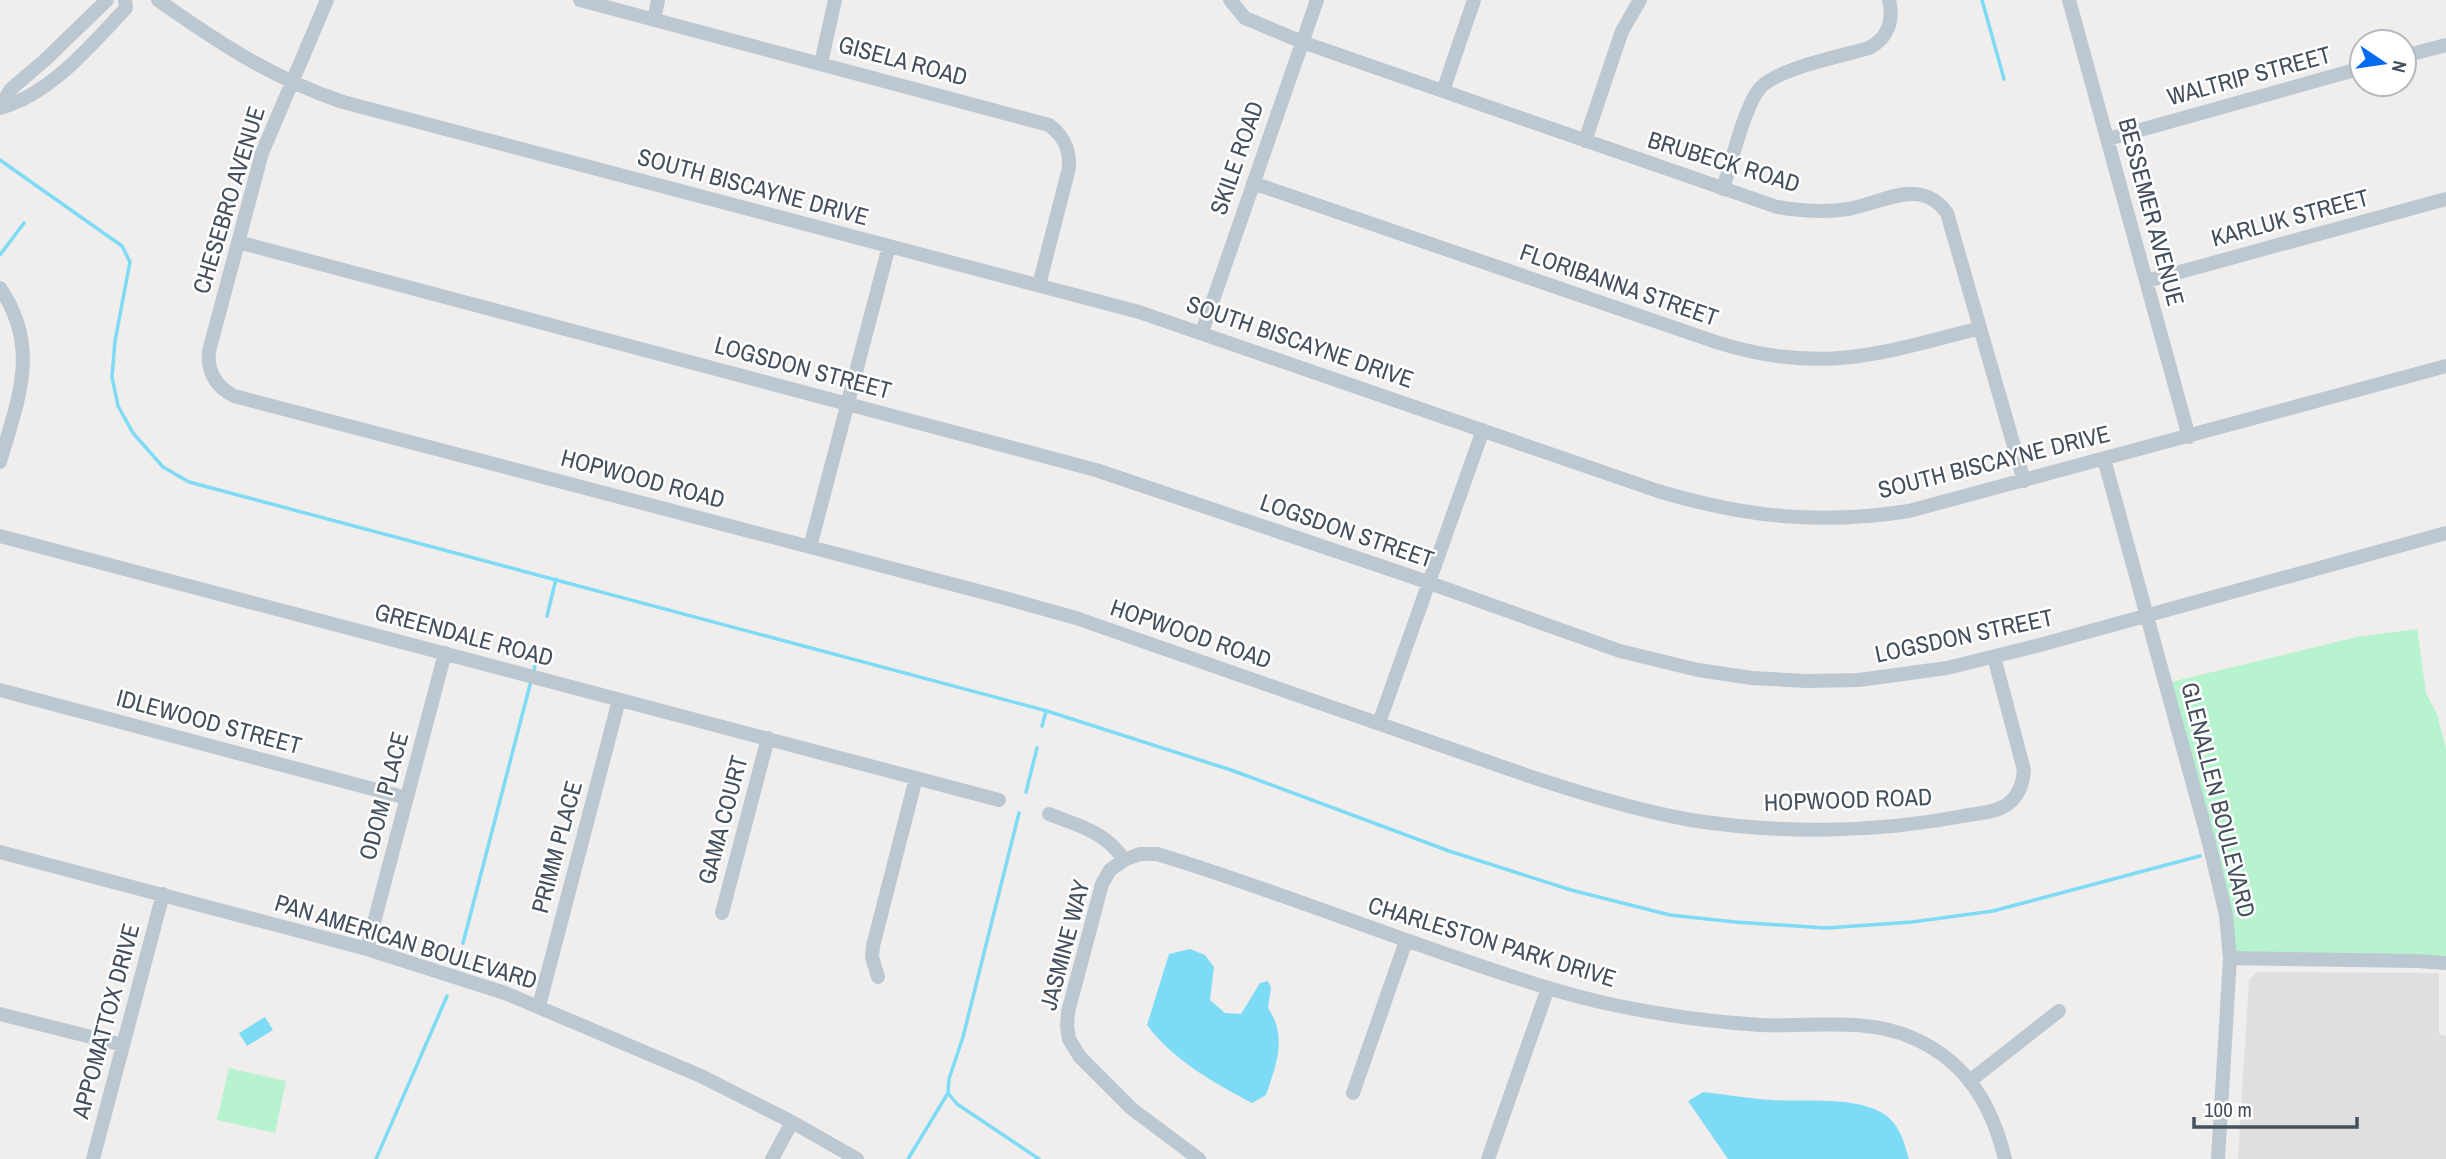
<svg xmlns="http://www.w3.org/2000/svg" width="2446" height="1159" font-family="'Archivo Narrow',sans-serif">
<rect width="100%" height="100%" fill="#f0eded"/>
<path fill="#e1dedf" d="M2257,972L2439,973V1034L2446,1036V1159H2238L2249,980Z"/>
<path fill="#b6f3ce" d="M2417,629L2426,693L2437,714L2446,749V957L2236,953L2232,914L2171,682L2357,637Z
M229,1068L286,1081L275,1133L217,1120Z"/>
<path fill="#7edbf5" d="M1190,949L1205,955L1214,967L1210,1000L1225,1013L1241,1014L1260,983L1268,981L1271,988L1268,1008C1288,1037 1276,1065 1266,1095L1252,1103C1214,1083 1173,1060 1147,1025L1169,954Z
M265,1017L273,1030L247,1046L239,1033Z
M1703,1092C1726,1094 1749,1099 1772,1100C1804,1102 1862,1095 1888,1117C1901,1128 1904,1143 1909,1159H1728L1688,1101Z"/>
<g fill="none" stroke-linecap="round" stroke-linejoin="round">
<path stroke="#7edbf5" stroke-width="3.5" d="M1982,0L2004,79
M0,160L122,246L130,262L115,341L112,377L118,406L133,433L163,467L189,482L1047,711L1231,770L1449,851L1571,890L1670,915L1735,922L1826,928L1912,922L1993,911L2200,856
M0,255L24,223
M547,616L556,579
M533,674L537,656
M1042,726L1046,711
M1026,792L1037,748
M1019,813L963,1037L949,1079L948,1093L957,1104L1039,1159
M463,943L531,681
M376,1159L447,996
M908,1159L948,1093"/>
<path stroke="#bcc8d1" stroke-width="14" d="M158,0C219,43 272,78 343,102L1139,312L1658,491C1744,517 1820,525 1909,511L2446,366
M327,0L262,153L209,351C207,371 215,386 234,396L1001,597L1076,618L1526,775C1581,793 1635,810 1691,820C1780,834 1875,833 1963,816C1978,813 1997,813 2009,803C2019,795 2023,783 2024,770L1994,657
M580,0L1049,125C1064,136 1070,149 1069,168L1039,285
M1230,0L1245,18L1302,42L1777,207C1801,211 1824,213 1848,209C1883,203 1921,176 1947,213L2024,481
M2069,0L2189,437
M654,20L658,0
M2404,56L2446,45
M821,63L835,0
M1443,91L1474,0
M0,107L11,89L45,60L107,0
M0,108C51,94 91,45 126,8L125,0
M2108,139L2362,68
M1585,141L1622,31L1640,0
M1253,183L1716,342C1819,375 1880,354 1980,328
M1723,189C1731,164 1745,104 1761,87C1779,68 1842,56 1869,48C1888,38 1894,21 1889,0
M238,242L1096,470L1410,576L1620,651L1698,670L1752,678L1807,681L1859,680L1947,668L2040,645L2446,533
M2147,281L2446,199
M0,288C41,348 18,399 0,462
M1202,332L1317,0
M2104,459L2209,843L2226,915L2230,958L2218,1159
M0,536L999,800
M810,547L889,246
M0,690L407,798
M1379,723L1483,430
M1049,814C1079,826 1105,831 1124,860L1140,854H1157C1263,886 1367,928 1472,963C1519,979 1566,995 1614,1005C1662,1015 1712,1022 1761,1025C1811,1027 1867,1017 1913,1038C1966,1061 1992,1105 2005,1159
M0,852L367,949L505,993L701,1076L792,1122L857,1159
M1124,860L1110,870L1102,884L1068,1012L1067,1026L1069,1039L1080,1057L1132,1109L1199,1159
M722,913L768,738
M367,949L445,653
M2230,958L2417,961L2446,963
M878,977L872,957L873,946L916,778
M539,1006L619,700
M0,1014L123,1045
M1971,1080L2059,1011
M1353,1093L1406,941
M93,1159L163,894
M772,1159L792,1122
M1488,1159L1548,988"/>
</g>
<g text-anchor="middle" stroke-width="5" stroke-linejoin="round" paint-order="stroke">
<g font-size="24" fill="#44505d" stroke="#fff">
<text transform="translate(903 61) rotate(15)" y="8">GISELA ROAD</text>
<text transform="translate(2249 76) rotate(-15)" y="8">WALTRIP STREET</text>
<text transform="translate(1237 158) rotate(-71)" y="8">SKILE ROAD</text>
<text transform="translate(1724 162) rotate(17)" y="8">BRUBECK ROAD</text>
<text transform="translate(753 187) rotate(15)" y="8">SOUTH BISCAYNE DRIVE</text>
<text transform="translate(229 200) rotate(-73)" y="8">CHESEBRO AVENUE</text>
<text transform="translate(2151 212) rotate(75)" y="8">BESSEMER AVENUE</text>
<text transform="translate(2290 218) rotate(-15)" y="8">KARLUK STREET</text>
<text transform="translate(1619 285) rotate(19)" y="8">FLORIBANNA STREET</text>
<text transform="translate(1300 342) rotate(19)" y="8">SOUTH BISCAYNE DRIVE</text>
<text transform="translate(803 368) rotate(15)" y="8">LOGSDON STREET</text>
<text transform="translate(1994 462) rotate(-14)" y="8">SOUTH BISCAYNE DRIVE</text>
<text transform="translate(643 479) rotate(15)" y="8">HOPWOOD ROAD</text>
<text transform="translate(1347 531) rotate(19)" y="8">LOGSDON STREET</text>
<text transform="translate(1191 634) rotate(19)" y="8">HOPWOOD ROAD</text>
<text transform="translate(464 635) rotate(15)" y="8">GREENDALE ROAD</text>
<text transform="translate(1964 636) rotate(-12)" y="8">LOGSDON STREET</text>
<text transform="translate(209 722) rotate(15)" y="8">IDLEWOOD STREET</text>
<text transform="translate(384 796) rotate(-75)" y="8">ODOM PLACE</text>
<text transform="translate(1848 800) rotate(-2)" y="8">HOPWOOD ROAD</text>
<text transform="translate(2218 800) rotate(76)" y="8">GLENALLEN BOULEVARD</text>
<text transform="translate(723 820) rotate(-75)" y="8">GAMA COURT</text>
<text transform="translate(557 847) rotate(-75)" y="8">PRIMM PLACE</text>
<text transform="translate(406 942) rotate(17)" y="8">PAN AMERICAN BOULEVARD</text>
<text transform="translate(1492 942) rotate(17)" y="8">CHARLESTON PARK DRIVE</text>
<text transform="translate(1065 945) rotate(-75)" y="8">JASMINE WAY</text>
<text transform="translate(106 1021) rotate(-75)" y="8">APPOMATTOX DRIVE</text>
</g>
</g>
<g transform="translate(2383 63) rotate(103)"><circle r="33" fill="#ffffff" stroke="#b4b9be" stroke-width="2"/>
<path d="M0-5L12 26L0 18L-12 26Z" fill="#066af1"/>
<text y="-10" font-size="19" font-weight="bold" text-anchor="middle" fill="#44505d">N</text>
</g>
<path d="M2194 1117v10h163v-10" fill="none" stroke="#44505d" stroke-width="3.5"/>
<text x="2204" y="1117" font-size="21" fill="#44505d" stroke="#ffffff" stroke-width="5" paint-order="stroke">100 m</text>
</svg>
